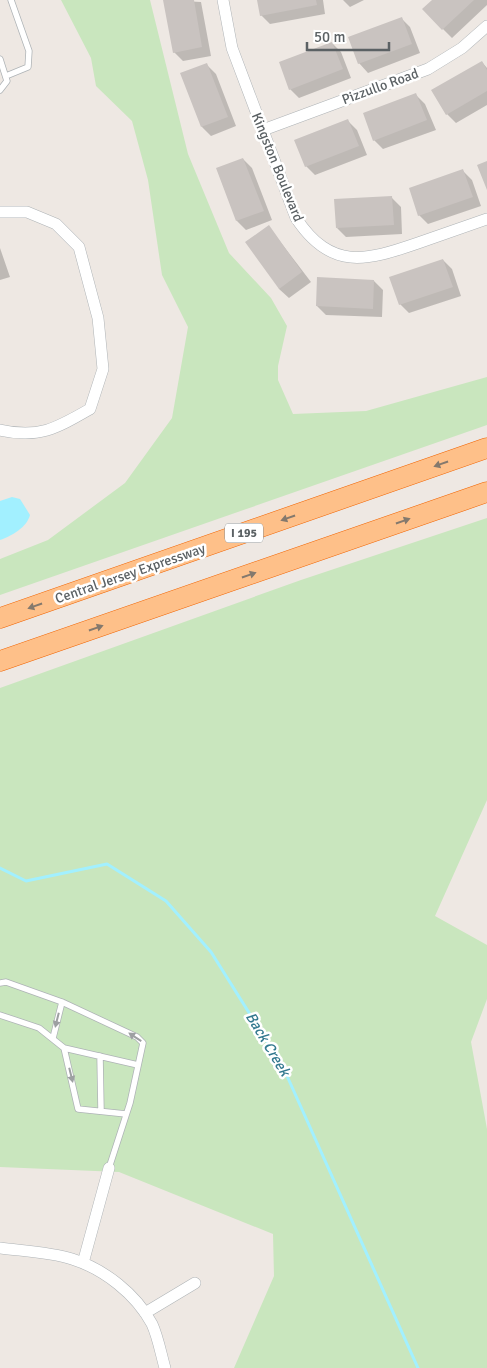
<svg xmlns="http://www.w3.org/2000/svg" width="487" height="1368" font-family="Signika,sans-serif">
<rect width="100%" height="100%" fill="#eee8e3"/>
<path fill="#c9e6be" d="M61,0H150L188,154L229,253L271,298L287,326L278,366V380L293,414L366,411L487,377V425L0,595V559L48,540L125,483L172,418L188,327L162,275L148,180L132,121L96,86L91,58Z
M487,518V800L435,916L487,945V999L471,1042L487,1129V1368H234L274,1276L273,1234L119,1172L0,1167V688L301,580Z"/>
<path fill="#a2f0ff" d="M12,497L20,499L30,515C27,527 12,536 0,540V501Z"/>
<path fill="#0003" d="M164,0L201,2L211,56L183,61L174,52Z
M258,0H323L325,14L270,24L261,15Z
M343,0H364L350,7Z
M434,0H487V5L452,38L443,29Z
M401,18L410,27L420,53L368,73L359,63Z
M332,43L341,52L351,78L299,98L290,89Z
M482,62L487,68V105L456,123L447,114Z
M207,65L216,74L236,126L211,136L202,127Z
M416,95L425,104L436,130L383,149L374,140Z
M348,121L357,130L367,155L315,175L306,166Z
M243,159L252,168L272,220L246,230L237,221L217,169Z
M463,171L472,180L481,206L428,224L419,215Z
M392,198L401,207L402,234L346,237L337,228Z
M269,227L311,282L289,298L279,289Z
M0,248L10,277L0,280Z
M443,260L452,269L461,296L409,313L400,304Z
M374,281L383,290L382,317L326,315L317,306Z"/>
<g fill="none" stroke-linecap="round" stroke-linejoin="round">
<path stroke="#a2f0ff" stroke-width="3" d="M0,868L26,881L107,864L166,901L211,952L283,1067L418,1368"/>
</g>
<path fill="#c9c3c0" d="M163,0H194L202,47L173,53Z
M257,0H316L317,5L260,16Z
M432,0H474L442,30L422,9Z
M402,17L412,44L358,64L348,37Z
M332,42L343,69L289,90L279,62Z
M482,61L487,70V91L446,115L431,90Z
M207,63L228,117L201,127L180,73Z
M416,93L427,120L373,141L363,113Z
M348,119L359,146L305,167L294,140Z
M243,158L264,211L236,221L216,168Z
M487,161V190L477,165Z
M463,169L473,197L418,216L409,188Z
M392,196L394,225L336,228L334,199Z
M269,225L302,272L279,289L245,242Z
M443,259L453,287L399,305L389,277Z
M317,277L374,280L373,309L316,306Z"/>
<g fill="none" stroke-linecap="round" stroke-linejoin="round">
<g stroke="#aeb3b6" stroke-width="7">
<path id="service" d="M0,59L7,81L0,90
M6,76L28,67L29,51L11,0
M0,983L6,982L62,1002L137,1037L143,1043L130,1103L109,1168
M0,1015L39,1028L64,1048L78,1109L126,1114
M53,1038L62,1002
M64,1048L138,1065
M100,1056L101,1110"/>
</g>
<g stroke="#aeb3b6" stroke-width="12">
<path id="minor" d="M223,0L232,48L296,218C331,271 366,261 418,243C441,235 464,227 487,219
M263,130L428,69L462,48L487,26
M0,212H27L56,224L79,247L98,318L103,369L90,409C57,428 39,439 0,430
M0,1248C23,1251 50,1252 72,1259C104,1269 136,1294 152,1324C158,1337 161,1354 165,1368
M83,1263L109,1168
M145,1313L195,1283"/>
</g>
<g stroke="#f16300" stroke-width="21">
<path id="motorway" d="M0,618L487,448
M0,661L487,492"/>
</g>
<use href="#service" stroke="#fff" stroke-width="5.5"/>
<use href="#minor" stroke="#fff" stroke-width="11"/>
<use href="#motorway" stroke="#fec089" stroke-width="20"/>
</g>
<defs><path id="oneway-solid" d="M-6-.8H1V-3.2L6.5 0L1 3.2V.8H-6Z" transform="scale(1.25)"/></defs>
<g fill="#84796d">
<use href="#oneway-solid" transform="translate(441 464) rotate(161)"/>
<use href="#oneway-solid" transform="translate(288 518) rotate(161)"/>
<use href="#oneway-solid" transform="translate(403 521) rotate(-19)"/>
<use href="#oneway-solid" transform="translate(249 575) rotate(-19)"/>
<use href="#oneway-solid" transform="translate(35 606) rotate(161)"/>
<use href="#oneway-solid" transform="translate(96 628) rotate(-19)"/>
</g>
<g fill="#9da0a2">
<use href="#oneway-solid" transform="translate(57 1020) rotate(104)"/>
<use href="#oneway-solid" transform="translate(135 1037) rotate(-147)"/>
<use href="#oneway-solid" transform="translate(71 1075) rotate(76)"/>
</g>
<g text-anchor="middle" stroke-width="5" stroke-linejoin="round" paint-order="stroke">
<rect fill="#fff" stroke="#8c9092" stroke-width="1" x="225" y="523.5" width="38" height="19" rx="4"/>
<g font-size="12" font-weight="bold" fill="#5b6164">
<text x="244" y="537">I 195</text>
</g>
<g font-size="14" fill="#5b6164" stroke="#fff">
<text transform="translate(380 86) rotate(-20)" y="5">Pizzullo Road</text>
<text transform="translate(278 167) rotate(68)" y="5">Kingston Boulevard</text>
<text transform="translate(130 573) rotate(-19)" y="5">Central Jersey Expressway</text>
</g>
<g font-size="15" font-style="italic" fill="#33798f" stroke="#fff">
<text transform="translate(268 1044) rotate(59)" y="5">Back Creek</text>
</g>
</g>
<path d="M307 42v8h82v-8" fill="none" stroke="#5b6164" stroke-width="2.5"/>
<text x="314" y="42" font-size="15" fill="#5b6164" stroke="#ffffff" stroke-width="4" paint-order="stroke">50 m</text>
</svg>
